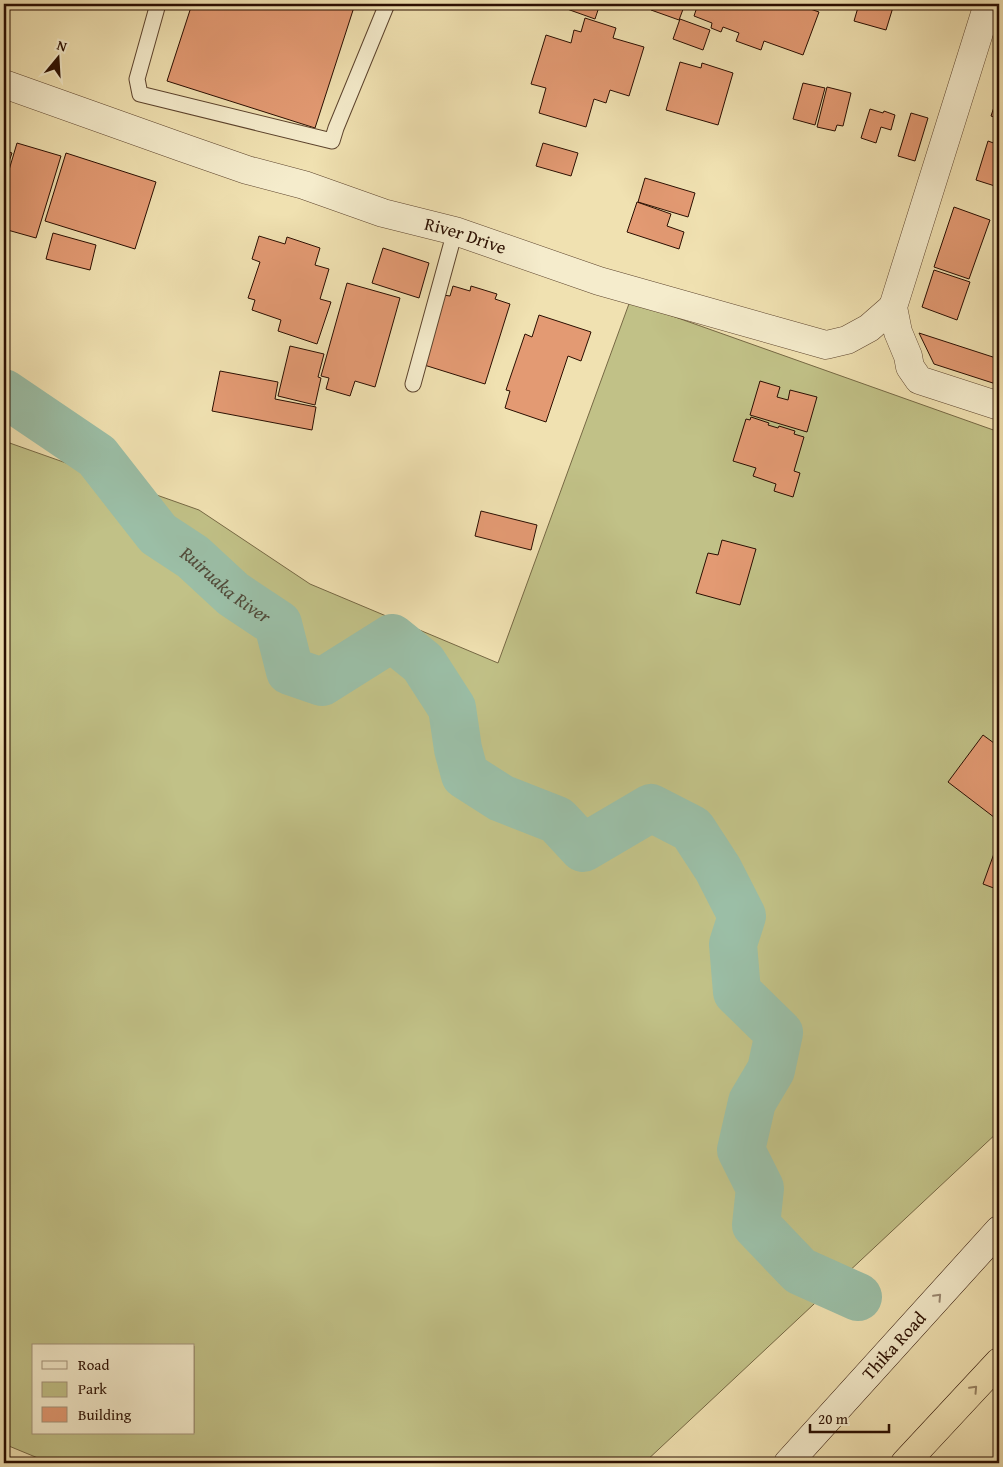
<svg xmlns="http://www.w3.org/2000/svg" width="1003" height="1467" font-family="'Gentium Book Plus',serif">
<rect width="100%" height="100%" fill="#f0e1b1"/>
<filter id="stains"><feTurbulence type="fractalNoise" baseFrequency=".004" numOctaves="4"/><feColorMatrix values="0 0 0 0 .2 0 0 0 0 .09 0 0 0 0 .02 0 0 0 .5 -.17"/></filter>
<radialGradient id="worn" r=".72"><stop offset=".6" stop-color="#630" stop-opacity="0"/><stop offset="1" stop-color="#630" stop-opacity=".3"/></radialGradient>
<path fill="#c1c187" stroke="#766844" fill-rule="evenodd" d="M630,301L999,432V1131L644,1463H50L4,1444V441L199,510L310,584L498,663ZM34,1346H194V1433H34Z"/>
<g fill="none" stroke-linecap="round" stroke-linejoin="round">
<path stroke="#9bbea6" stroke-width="48" id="s1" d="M4,393L97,456L158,534L193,557L233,594L278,624L290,671L322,682L392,638L423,663L452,708L458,749L465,775L501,798L557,820L583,848L651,808L692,829L718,869L742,916L733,944L737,992L779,1033L771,1070L752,1102L741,1150L760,1188L756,1225L800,1271L858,1297"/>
</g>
<path fill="#e39a73" stroke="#2a0e01" d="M192,4H355L315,128L167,81Z
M553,4H600L595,19Z
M654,4H685L679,20L651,10Z
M698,4H752V5L760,8L761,4H796L819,12L803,55L764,41L761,50L736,41L739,33L723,27L721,32L711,28L712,23L694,16Z
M859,4H894L886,30L854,21Z
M585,18L616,28L613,38L644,47L629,96L610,90L606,103L594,99L586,127L539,113L546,88L531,84L546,35L571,43L574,30L581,32Z
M680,19L710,30L703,50L673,39Z
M680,62L701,68L702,63L733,73L718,125L666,110Z
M803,83L825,88L815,125L793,119Z
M827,87L851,93L843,126L837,125L835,131L817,127Z
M999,92V119L991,116Z
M870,109L883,113L884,111L895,115L891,130L881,127L876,143L861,138Z
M911,113L928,118L915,161L898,156Z
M988,141L999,145V199L995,198L998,187L976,180Z
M17,143L61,156L36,238L4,229V187Z
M543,143L578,153L571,176L536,166Z
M4,150L12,153L4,176Z
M66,153L156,182L135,249L45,221Z
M645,178L695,193L688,217L638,202Z
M637,202L671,214L667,226L684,232L679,249L627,232Z
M954,207L990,220L969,279L934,267Z
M53,233L96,245L90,270L46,259Z
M259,236L285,244L287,237L320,248L315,265L329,269L320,299L331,302L317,344L278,331L281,320L252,310L255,300L248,298L260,262L252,259Z
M383,248L429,263L419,298L372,283Z
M934,270L970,282L957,320L922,307Z
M347,283L400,298L375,387L355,381L350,396L326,389L329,378L321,376Z
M453,286L470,291L471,286L497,294L495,299L510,304L485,384L421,364L443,295L450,296Z
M539,315L591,332L581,361L568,356L546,422L505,408L510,391L506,390L525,334L532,337Z
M919,333L999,359V385L934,364Z
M290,346L324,354L318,377L321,378L315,405L278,396Z
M220,371L278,382L275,399L316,407L312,430L212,411Z
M760,381L780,387L777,397L788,400L790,390L817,397L807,432L750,415Z
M751,417L769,423L768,425L778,428L779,426L795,431L794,434L804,437L794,471L800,473L793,497L774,491L776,484L753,476L756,468L733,461L746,419L750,420Z
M481,511L537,525L531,550L475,536Z
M722,540L756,549L740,605L696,593L708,553L718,555Z
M983,735L998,746L999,744V821L948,782Z
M996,848L999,849V890L983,884Z"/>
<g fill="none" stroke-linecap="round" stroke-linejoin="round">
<g stroke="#5c432d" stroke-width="17">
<path id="lane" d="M158,4L137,79L140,94L332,141L336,128L387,4
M413,384L455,231"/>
</g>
<g stroke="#5c432d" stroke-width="29">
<g id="street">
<path d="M988,4L893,307L898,332L908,356L910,367L919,380L999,406"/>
<path id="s2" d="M4,84L181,147L247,170L304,185L383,213L455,231L599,281L826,345L847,340L869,328L893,307"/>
</g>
</g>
<g stroke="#2a0e01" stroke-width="29">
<g id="secondary">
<path id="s3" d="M788,1463L999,1230"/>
</g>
</g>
<g stroke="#2a0e01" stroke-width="29">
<path id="highway" d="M905,1463L999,1362"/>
</g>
<use href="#lane" stroke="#f5eccc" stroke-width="15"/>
<use href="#street" stroke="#f5eccc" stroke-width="28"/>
<use href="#secondary" stroke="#f5eccc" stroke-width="28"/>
<use href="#highway" stroke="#f0e1b1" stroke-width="28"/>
</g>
<defs><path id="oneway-chevron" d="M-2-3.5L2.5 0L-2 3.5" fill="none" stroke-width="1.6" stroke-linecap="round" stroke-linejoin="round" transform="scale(1.25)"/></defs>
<use stroke="#9a8871" href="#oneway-chevron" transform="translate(938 1297) rotate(-47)"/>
<use stroke="#978262" href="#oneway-chevron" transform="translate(974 1389) rotate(-47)"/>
<g text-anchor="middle" stroke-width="4" stroke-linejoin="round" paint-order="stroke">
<g font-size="18" fill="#2a0e01" stroke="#f5eccc">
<text dy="6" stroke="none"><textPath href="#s2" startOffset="486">River Drive</textPath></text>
<text dy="6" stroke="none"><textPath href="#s3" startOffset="158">Thika Road</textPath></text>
</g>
<g font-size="19" font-style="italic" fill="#524c3b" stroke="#f5eccc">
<text dy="7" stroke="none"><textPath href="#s1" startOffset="296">Ruiruaka River</textPath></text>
</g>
</g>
<rect width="1003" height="1467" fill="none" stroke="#f0e1b1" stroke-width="20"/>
<rect x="5" y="5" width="993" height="1457" fill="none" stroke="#2a0e01" stroke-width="2.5"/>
<rect x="10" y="10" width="983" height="1447" fill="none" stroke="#2a0e01"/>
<rect x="32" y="1344" width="162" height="90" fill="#f5eccc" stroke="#a4937b"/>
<rect x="42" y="1361" width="25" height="8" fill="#f5eccc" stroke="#a4937b"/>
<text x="78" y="1370" font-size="15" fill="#2a0e01">Road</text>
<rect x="42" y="1382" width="25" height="15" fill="#c1c187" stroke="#a4937b"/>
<text x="78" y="1394" font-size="15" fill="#2a0e01">Park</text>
<rect x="42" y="1407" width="25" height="15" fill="#e39a73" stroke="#a4937b"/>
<text x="78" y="1420" font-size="15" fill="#2a0e01">Building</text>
<g transform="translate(58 58) rotate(18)" stroke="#f5eccc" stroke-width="4" paint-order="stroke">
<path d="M0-4L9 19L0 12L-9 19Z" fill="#2a0e01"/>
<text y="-8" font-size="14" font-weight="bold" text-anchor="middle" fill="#2a0e01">N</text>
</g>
<path d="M810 1424v8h79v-8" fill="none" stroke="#2a0e01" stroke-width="2.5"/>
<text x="818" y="1424" font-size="15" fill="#2a0e01" stroke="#f5eccc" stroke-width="4" paint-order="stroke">20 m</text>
<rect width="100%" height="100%" filter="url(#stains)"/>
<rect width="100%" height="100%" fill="url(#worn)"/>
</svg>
